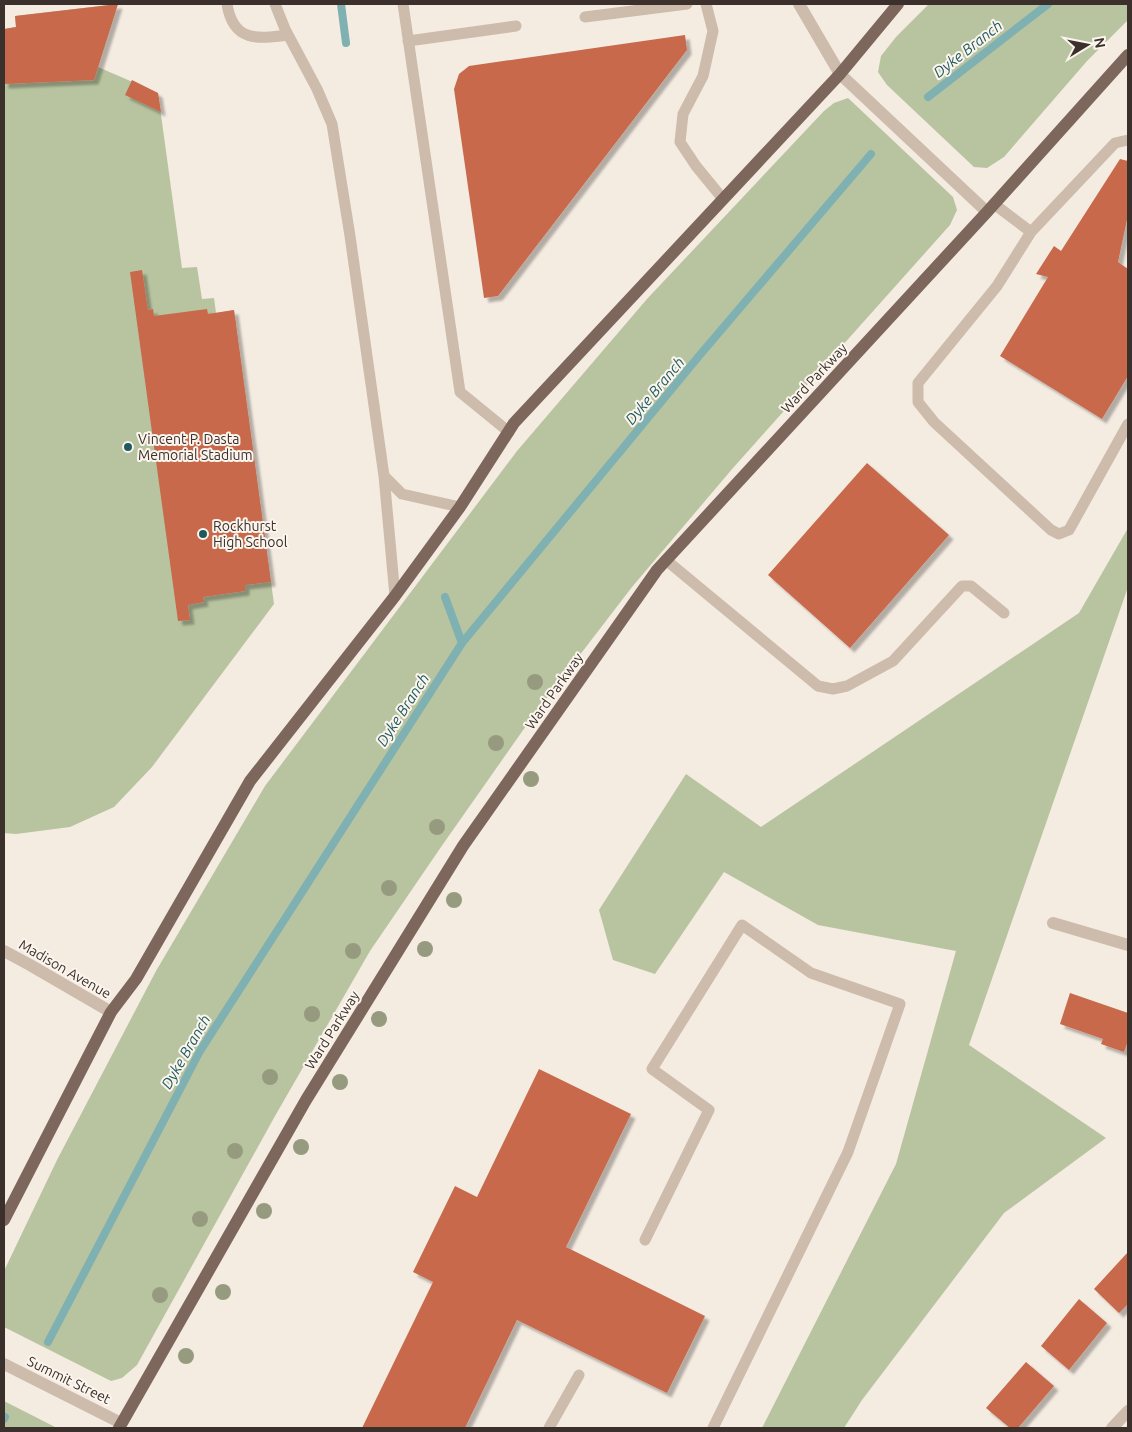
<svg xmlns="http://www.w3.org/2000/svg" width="1132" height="1432" font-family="Ubuntu,sans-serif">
<defs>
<filter id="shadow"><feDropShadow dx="4.5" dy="4.5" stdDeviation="1" flood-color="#0004"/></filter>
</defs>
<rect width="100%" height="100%" fill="#f4ebe1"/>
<path fill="#b8c4a0" d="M118,4L98,67L158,93L182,268L197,267L202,299L214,298L216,313L234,310L274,604L152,767L114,807L70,827L16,834L4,833V29L16,27L15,16Z
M929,4H1128V20L1087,61L1004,157L987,168L974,167L887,85L878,72L881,56L896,37Z
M848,98L953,197L957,210L950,225L733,468L632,587L533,716L441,847L370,951L275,1116L137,1365L122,1378L111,1381L4,1327V1271L57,1160L156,971L265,786L517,451L647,299L824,111L834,103Z
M1128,528V587L969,1045L1106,1138L1004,1213L862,1400L844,1428H762L896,1164L956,951L818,925L724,872L655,974L613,960L599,910L686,774L761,827L1079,613Z
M4,1401L57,1428H4Z"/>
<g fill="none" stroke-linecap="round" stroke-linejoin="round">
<path stroke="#7fb0b2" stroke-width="8" d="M341,4L346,43
M928,97L1048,4
M445,597L462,643
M48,1342L200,1051L462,643L699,356L871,154
M4,1419L5,1417"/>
</g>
<path fill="#c8694b" filter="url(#shadow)" d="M118,4L94,80L4,84V29L16,27L15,16Z
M685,35L687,50L498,296L484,298L454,89L459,74L469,66Z
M132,80L158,93L161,112L125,95Z
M1120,159L1128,161V215L1118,262L1128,269V376L1102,419L1000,356L1048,277L1036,274L1054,246L1061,251Z
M142,270L148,310L153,309L154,316L207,309L208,314L234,310L271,582L245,585V591L203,597L204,602L188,605L190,620L178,621L130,272Z
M867,463L949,535L850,648L768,575Z
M1070,993L1128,1013V1041L1124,1052L1101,1044L1103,1039L1060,1024Z
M539,1069L631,1114L566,1247L705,1316L667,1393L517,1320L465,1428H362L433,1282L413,1272L455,1186L477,1197Z
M1128,1252V1304L1119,1313L1094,1289Z
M1079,1299L1107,1323L1069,1370L1041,1346Z
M1026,1362L1054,1386L1018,1428H1010L986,1408Z"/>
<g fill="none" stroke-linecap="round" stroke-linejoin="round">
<path stroke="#cdbbac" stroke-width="11" d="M227,4C233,42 257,39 288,35
M275,4L285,29L317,89L332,124L350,236L384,476L395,596
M403,4L460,392L509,432
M706,4L713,31L703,76L683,114L680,142L696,166L723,199
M585,17L687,4
M408,41L516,26
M1128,140L1115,143L1031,232L997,286L918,383V402L934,422L1051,530L1059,534L1069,530L1128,424
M994,204L1031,232
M384,476L402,494L460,507
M666,560L818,686L833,689L847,686L893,661L962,586H971L1004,613
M645,1240L709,1110L652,1069L742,925L811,973L900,1004L848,1152L713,1428
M549,1428L579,1375"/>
<path stroke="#cdbbac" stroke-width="12" d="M799,4L840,74L987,212
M1053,923L1128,945
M4,951L30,965L111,1012
M4,1364L121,1423
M1112,1428L1128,1411"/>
<path stroke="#7d675c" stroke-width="12" d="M4,1220L111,1012L136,979L250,781L395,596L460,507L514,423L840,74L898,4
M119,1428L306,1100L463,846L657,570L987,212L1128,55"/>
</g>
<g fill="#969b7f">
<circle cx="535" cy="682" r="8"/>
<circle cx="496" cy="743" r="8"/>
<circle cx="531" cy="779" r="8"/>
<circle cx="437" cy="827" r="8"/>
<circle cx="389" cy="888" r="8"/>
<circle cx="454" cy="900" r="8"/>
<circle cx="425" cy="949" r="8"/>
<circle cx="353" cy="951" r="8"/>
<circle cx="312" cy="1014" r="8"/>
<circle cx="379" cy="1019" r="8"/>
<circle cx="270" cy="1077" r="8"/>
<circle cx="340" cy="1082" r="8"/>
<circle cx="301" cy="1147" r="8"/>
<circle cx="235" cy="1151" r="8"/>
<circle cx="264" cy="1211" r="8"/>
<circle cx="200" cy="1219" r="8"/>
<circle cx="223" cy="1292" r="8"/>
<circle cx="160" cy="1295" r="8"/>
<circle cx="186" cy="1356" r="8"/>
</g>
<g fill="#1f5a5e" stroke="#fbf5ee" stroke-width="2">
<circle cx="128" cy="447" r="5"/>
<circle cx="203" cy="534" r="5"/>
</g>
<g text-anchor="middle" stroke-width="4" stroke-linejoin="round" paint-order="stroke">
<g font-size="14" fill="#3b302b" stroke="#fbf5ee">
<text transform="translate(814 378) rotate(-47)" y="5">Ward Parkway</text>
<text transform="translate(554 691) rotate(-55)" y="5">Ward Parkway</text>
<text transform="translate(65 969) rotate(30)" y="5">Madison Avenue</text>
<text transform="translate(332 1030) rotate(-58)" y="5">Ward Parkway</text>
<text transform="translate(69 1380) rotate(26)" y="5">Summit Street</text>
</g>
<g font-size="14" fill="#3b302b" stroke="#fbf5ee" text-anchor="start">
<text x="138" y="444">Vincent P. Dasta<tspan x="138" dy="16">Memorial Stadium</tspan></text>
<text x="213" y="531">Rockhurst<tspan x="213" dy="16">High School</tspan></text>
</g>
<g font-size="15" font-style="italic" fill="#1f5a5e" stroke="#fbf5ee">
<text transform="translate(968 49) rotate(-38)" y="5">Dyke Branch</text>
<text transform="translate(655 391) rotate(-50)" y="5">Dyke Branch</text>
<text transform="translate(403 710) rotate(-57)" y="5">Dyke Branch</text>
<text transform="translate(186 1052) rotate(-60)" y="5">Dyke Branch</text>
</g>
</g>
<rect width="1132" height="1432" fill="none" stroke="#3b302b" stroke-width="10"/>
<g transform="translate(1087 45) rotate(80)" stroke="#fbf5ee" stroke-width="4" paint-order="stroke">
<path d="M0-4L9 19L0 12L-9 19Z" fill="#3b302b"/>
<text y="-8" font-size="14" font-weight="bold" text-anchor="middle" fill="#3b302b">N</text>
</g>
</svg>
